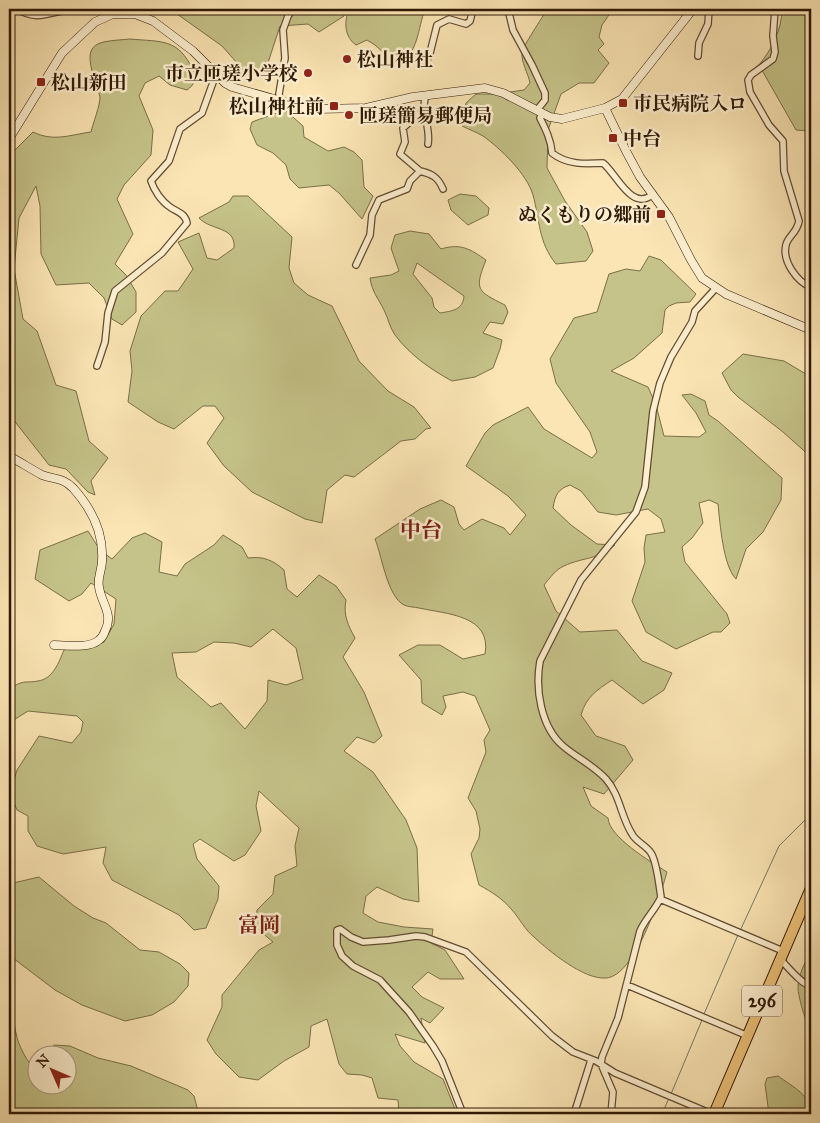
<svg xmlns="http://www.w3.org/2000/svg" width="820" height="1123" font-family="'IM FELL Great Primer','Noto Serif JP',serif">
<rect width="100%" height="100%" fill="#fbe5b4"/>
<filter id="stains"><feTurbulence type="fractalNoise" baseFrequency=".004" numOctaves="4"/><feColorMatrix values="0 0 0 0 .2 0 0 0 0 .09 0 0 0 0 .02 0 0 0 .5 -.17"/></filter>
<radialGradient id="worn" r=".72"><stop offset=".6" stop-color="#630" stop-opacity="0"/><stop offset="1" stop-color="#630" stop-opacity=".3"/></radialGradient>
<path fill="#c5c389" stroke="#7a6e48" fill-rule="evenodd" d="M157,9H346L344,16L319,32L308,24L280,26L263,78L245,72L222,46L170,9L157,12Z
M349,9H425C418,27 418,58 396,64L375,45L367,40L356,45C344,36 344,22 349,9Z
M547,9H613L602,25L599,37L604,44L598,50L609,63L594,83H579L561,94L548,130L547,168L565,201L587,232L593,251L586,261L556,264C538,242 540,220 533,195C527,174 500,148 483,136C476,132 468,129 462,126L466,103L476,94H497L524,90L530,83C528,73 521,62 522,53C522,47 543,17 547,9Z
M782,9H811V46L805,57L811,59V131L796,130L759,65C772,49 782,29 782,9Z
M130,39C162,42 178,38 193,70C197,79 194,85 187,90L170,85L159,76L145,83L139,96L153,130L151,155L124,185L117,199L133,234L115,264L126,275L136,292V312L122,325L112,319L104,298L89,283L56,285L41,254L40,206L36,186L19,218L14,269L23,319L37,331L56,385L76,391L89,441L108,458L91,481L95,495L88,492L66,469L49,465L9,414V156L33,132C54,142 69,135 91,132C93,123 100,106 100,97C99,91 95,84 94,78C82,40 98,42 130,39Z
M285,110L303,126L304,137L328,151L344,147L354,152L362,160L364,187L373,196L362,219L339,193L329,185L299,188L290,179L286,165L273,153L257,145L250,129L252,122Z
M460,194L476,196L489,208L488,215L468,225L451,210L448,200Z
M233,196H248L292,237L289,268L294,283L308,295L332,306L359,361L388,391L414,407L431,428L426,429L415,439L401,441L354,477L345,475L327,490L322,523L305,519L252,492L224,466L207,443L224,418L215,406H203L174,429L158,422L128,402L132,371L130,351L141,316L165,291H178L193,269L178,242L199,233L207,258L217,260L234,248C236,226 211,231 199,218L229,202Z
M410,231L429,234L441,249C461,243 470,249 486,260C474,290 477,291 505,305L508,312L503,324L490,322L483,333L502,340L500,349L493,368L475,377L452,381C430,369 410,355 395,335C390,328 388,318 384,310C378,298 372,292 370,278L391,275L399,271L391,248L395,235ZM417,263L464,296C463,310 452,311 440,313L434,307L432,298L413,274Z
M649,256L661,260L696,294L690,302L676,303L669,306L665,310L662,333L634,358L611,371L648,387L656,405L664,436L699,437L706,432L696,413L682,395L691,394L705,401L709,415L718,421L782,478L781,500L763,532L746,549L736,579C723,566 720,523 718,504L709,500L699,503L703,523L692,538L682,547L685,562L727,614L730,623L721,632H713L676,649L646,632L632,601L645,562L644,548L646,535L665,532L661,519L648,509L616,515L598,512L581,491L570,485C558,489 555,495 553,508L571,525L597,544L615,545C598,560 583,557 564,566C556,569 550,578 544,585L556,611L580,632L617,630L642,661L672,673L664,690L643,704L612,680C597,690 586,697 581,715L596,736L625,746L633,760L604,794L583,787L591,806L608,818C609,837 651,862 667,872C660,897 635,976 606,978C584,980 549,951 534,937C525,930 520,919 512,910C503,899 492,892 479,885L471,854L479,838L480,829L476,811L468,798L486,752L484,740L490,730L475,696L463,692L443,696L446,707L442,715L422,703L421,680L399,655L418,645H440L463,659L485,654C492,615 446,614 419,608C415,607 408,607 404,605C387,596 382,556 375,539L420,509L441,500L454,507L459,524L464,530L482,519L504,528L510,535L526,515L508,496L466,466L485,433L493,425L528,407L544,429L592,458L597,452L590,432L556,383L550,359L574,318L597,312L609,274L626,269L640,271Z
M743,354L784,361L811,377V457L783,432L738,397L731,390L722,373Z
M88,531L100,550L112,559L132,538L145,533L162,542L159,572L177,576L185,564L214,545L223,535L242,547L248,558C263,556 273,560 284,570L287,589L297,597L319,575L336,586L346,600C343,615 348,625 355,638L343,657L364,692L382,736L374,743L357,737L344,751L373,772L406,820L417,848L419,902L403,899L377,887L366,896L363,913L378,922L404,927L433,929L431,943L445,950L464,979H440L428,972L412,987L422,997L444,1008L430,1023L421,1018L425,1043L395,1034L400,1046L414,1062L443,1079L457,1114H399L398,1100L378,1098L372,1078L362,1075L347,1074L339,1064L327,1019L311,1026L309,1047L284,1061L258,1080L239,1077L216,1054L207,1040L222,1007V995L259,950L273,942L255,927L257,910L273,894L275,876L297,866L295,846L299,828L259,791L256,806L261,831L245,855L234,861L200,839L193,844L197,859L219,886L218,899L206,928L194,930L179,915L112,880L103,863L106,847L63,854L37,846L28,831V816L17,810L10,793L17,770L39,736L72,743L81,732L83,722L77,716L28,711L9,723V683L14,686C24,680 28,683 38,681C53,679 59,662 64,650L104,642L114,624L116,599L91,583L82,594L69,601L35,579L40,550ZM273,629L296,648L303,679L286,685L268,680L267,701L245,729L221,703L211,707L177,677L172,653L196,652L214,642L234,643L251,647Z
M39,877L74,906L93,918L106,923L140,950L159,952L180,964L189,973L188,986L174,1002L152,1015L125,1021L82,1005L55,990L9,955V884Z
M811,954V1029C806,1026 798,995 798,988C798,978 804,961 811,954Z
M9,1002C14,1012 13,1022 16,1033C18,1045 27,1062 36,1071L37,1069L38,1086H68V1056L45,1055L54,1045L70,1046L98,1058L131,1066L188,1090L194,1096L198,1111L196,1114H9Z
M778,1076C793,1087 811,1095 811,1114H769L765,1084L767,1078Z"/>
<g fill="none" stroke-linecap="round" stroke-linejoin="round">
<path stroke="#727c6d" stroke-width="1" d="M740,931L779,846L811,814
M704,1014L738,935
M671,1094L702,1020
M662,1114L669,1098"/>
<g stroke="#624c32" stroke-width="8">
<path id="street" d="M17,9C39,23 53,10 75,9
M105,9L113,14
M508,9L513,30L532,65L545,93V100L537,110
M775,9L773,36L775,52L773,59L751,75L748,80L750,92L769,125L783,141L784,171L799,221C797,233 788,236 786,245C782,261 797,282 811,287
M698,56L699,43L708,24L709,9
M412,60L426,59L429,57L437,25L449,19L466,24L470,21L473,9
M426,95C420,112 431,127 428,144
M280,102L279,94L285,58L283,30L288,16L293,9
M542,113L540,118C546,130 551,140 552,153C567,165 585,164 603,163C616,173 632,213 653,194
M420,171C432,174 438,177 443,189
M356,265L370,235L372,215L379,200L407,189L410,181L420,171L400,154L405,142L403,128L423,111
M97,366L105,342L108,313L115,291L162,253L187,223C185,213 177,212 170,207C161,201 154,190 151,181L169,161L180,129L202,113L216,74
M660,899L783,951
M780,959C787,966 802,985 811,986
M627,985L748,1036
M463,1114L442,1061L433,1046L409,1012L380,980L353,966L342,956L337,945V930L340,929L351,937L363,942L389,940L416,936L425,937L466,952L552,1036L573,1052L596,1061L615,1073L712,1114
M574,1114L591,1060
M611,1114L613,1092L601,1064L602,1057L618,1018L640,931C645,919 656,909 661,897C659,885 657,862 651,853C646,845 636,842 632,834C621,817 620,795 606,779C593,765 577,758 563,746C541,727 535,690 540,661L581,580L636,512L645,487L653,411L660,383L671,357L692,322L695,311L716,288"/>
</g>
<g stroke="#2f1906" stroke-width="9">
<path id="secondary" d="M605,108L626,151L640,177L669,217L691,260L702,278L726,294L811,330
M9,139L62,53L95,22L113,14H135L153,21L193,51L225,83L232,87L302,107L317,109L366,108L413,97L485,88L503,93L550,117L562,119L605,108L622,99L693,9
M9,456C20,462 31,469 42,475C55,480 62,477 73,488C92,509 104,532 102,561C102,569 97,579 99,587C101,603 114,614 105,631C104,634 102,638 99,640C89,649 66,645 54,645"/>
</g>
<g stroke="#2f1906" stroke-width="12">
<path id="highway" d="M714,1114L811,888"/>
</g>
<use href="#street" stroke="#fceece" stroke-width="5.5"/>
<use href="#secondary" stroke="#fceece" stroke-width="8"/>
<use href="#highway" stroke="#eec27a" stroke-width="10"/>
</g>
<g fill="#8f2418" stroke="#fceece" stroke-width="2">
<circle cx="347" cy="59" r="5"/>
<circle cx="308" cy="73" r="5"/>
<rect x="36" y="77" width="10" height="10" rx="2.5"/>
<rect x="618" y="98" width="10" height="10" rx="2.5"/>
<rect x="329" y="101" width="10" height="10" rx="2.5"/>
<circle cx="349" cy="115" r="5"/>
<rect x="608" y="133" width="10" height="10" rx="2.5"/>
<rect x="656" y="209" width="10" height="10" rx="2.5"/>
</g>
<g text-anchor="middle" stroke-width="5" stroke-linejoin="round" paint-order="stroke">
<rect fill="#fceece" stroke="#6c5942" stroke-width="1" x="742" y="985.5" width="40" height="31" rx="4"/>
<g font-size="18" font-weight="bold" fill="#2f1906">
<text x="762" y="1007">296</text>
</g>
<g font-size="19" font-weight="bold" fill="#2f1906" stroke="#fceece" text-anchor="start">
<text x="357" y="66">松山神社</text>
<text x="298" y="80" text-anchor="end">市立匝瑳小学校</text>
<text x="51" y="89">松山新田</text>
<text x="633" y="110">市民病院入ロ</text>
<text x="324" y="113" text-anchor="end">松山神社前</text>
<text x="359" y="122">匝瑳簡易郵便局</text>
<text x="623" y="145">中台</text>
<text x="651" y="221" text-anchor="end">ぬくもりの郷前</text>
</g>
<g font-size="21" font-weight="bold" fill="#7a1f14" stroke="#fceece">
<text x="421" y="537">中台</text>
<text x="259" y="932">富岡</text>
</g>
</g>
<rect width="820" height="1123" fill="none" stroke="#fbe5b4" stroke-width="30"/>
<rect x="10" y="10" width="800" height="1103" fill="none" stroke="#2f1906" stroke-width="2.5"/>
<rect x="15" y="15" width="790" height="1093" fill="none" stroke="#2f1906"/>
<g transform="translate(52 1070) rotate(315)"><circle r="24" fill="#fceece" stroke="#aa997e"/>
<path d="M0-4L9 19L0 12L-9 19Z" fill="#8f2418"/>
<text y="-8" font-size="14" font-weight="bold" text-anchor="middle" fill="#2f1906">N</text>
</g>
<rect width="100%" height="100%" filter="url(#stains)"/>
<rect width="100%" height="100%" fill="url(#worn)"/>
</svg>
